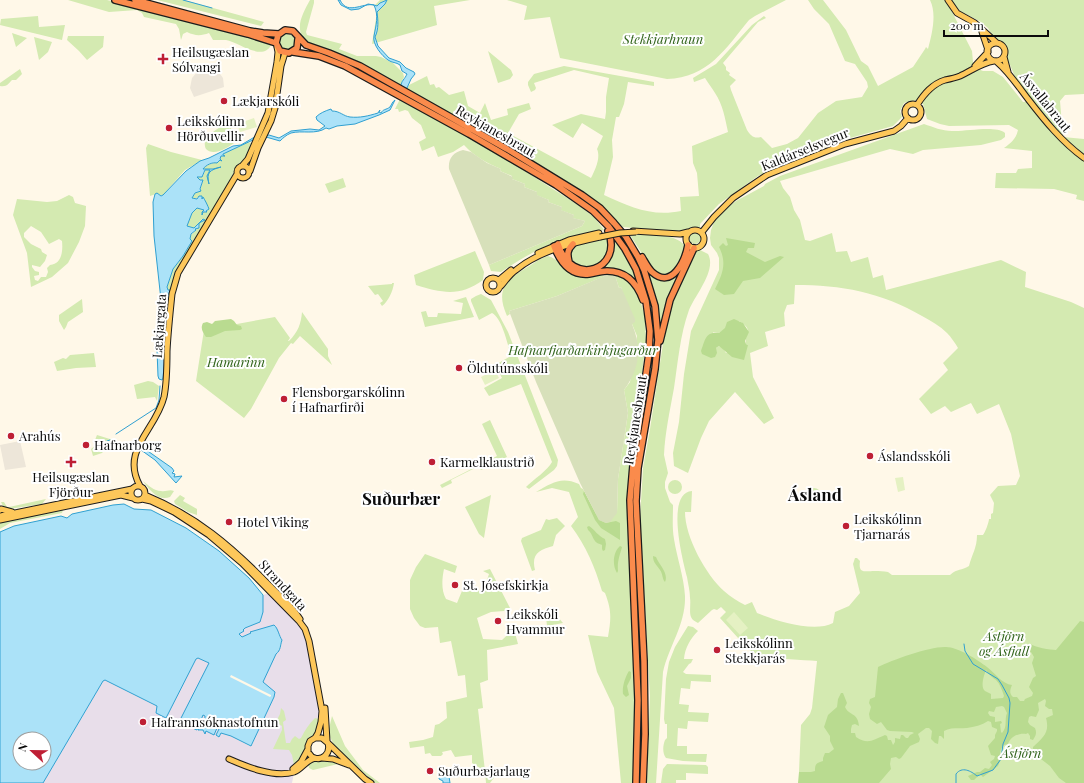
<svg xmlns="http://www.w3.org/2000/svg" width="1084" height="783" font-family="'Playfair Display',serif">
<rect width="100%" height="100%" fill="#fff8e8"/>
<path fill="#e8deea" d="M269,593L304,632L320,697L319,714L312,730L296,763L292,783H43L103,681L105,680L157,706L166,718L196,659L198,658L209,663L183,724L187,723L198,728V726L203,715L205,716V718L201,728L199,729V731L203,730L205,734L206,731L217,728H219L216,735L221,733L231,736L250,746L252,745L258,731L274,697L269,687L264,685L263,682L276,654L281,647L282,640L278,633L277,629L251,633L242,637L239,634L244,631L243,630L245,628L260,622L261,620L263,612V595Z"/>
<path fill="#d4eab1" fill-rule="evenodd" d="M68,0H107L266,42L271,45C263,62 238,42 226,40C222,40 217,40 213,40L209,33C201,36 195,36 187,32L183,34L181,40L179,29L176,24L144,17L142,13L137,10L109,12Z
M157,0H184L264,22L261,26Z
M310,0H314V3L306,32L307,35L342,44L339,49L357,56H376L381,57L393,63L403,73L404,77L402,81V85L407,88L409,85L427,76L430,85L434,84L436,88L439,87L449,95L464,91L468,106L480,113L485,103L491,120L508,115L507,109L529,103L531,109L519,114L508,133L591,178C595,170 601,158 597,149L603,136L582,123L573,138L552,125L581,114L605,119L606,112V97L609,78L574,70L534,83L536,88L535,90L531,92L528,85V82L534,74L564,66L654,82V86L628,82L624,104L619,117H616L612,140L613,157L604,195C630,207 652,217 681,211L680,197L699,196L697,173L693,163L692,146L728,132C725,118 723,105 715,93C712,88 708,83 705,78L694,82L693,78L716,64L752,25L764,16L766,18L758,22L723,63L726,67V70L730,73L729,75L736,80L730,86L731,90L747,130C751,136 754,139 761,137L772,148L787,144L798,138L818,113L836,101L862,97L868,87L867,82L855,64L845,61L829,24L814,9L808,0H823L846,30L861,61L868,66L878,86L913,67L925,49L926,47L928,49C932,34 937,14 930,0H946L972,51L973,62L978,69L983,71H993L1003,77L1023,102L1033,101L1015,77L1008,60L994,39L988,28L981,22L960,11L951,0H1084V94L1065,95L1060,101L1063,137L1084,139V201L1076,199L1077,195L1054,189L995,188L996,173H1016L1018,169L1032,168V151L1004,148C1011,143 1016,139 1018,130L1009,125L949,126L940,124L927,119L923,104L916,100L904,103L900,111L902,117L893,126L843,140L776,167L758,176L719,204L700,224V227L690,228L683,232H673L623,227L600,207L394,81L355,60L305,41C294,28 303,13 310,0Z
M380,0H470L434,6L437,25L372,44L377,12L375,5Z
M507,0H786L755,16L749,20C726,48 708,78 667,79L560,58L550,17L524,20L527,6Z
M38,16L39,27L65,25L62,40L0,25L1,19Z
M12,33L27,38L16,47Z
M279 42a8 8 0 1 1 16 0a8 8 0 1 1-16 0Z
M68,36H104L103,47L87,60L79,51L67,40Z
M34,37L52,42L48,52L39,60Z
M488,51L511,70L513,75L510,79L498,83Z
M20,69L22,74L16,80H12C8,84 7,87 0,86V83Z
M401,97L492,150L578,205L594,217L604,230C562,235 536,249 501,272L491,271L489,265L582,226L585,221L572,218L574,215L560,210L562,207L548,202L549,200L536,195L537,192L524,187L525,184L512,179V176L500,171L501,169C487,163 475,157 464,145L453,152L438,157L434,146L422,151L419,142L426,138L421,125L412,118L408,111L405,110L399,112L398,109H395Z
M225,124L230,127L237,137L235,142C230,147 213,157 206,149C204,146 205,140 205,137Z
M924,124C933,127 942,131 952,131C965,132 995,125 1005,133V137L1001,140L981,145L923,150L913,154L890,149L780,181L783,188L790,197L794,210L800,220L805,240L810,241L832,233L836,252L847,251L851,262L868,257L873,278L883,275L886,290L1001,260L1026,272L1025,287L1071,302L1084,308V783H802L804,772H799L801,725L810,714L812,708L817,661C797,659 763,660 748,649L720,618L726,612L721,607L717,610L714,609L712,610L698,623C695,621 692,620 691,617C689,612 691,604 690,598C690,591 688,584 687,577C683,561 665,493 692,491L691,512H685C685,537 706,575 724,591C731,597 737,601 745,605L752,602L757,613C777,621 814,633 833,623L835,612L849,606L860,593L853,564L855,558H857L860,561C858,574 865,571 875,571C879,571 884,571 888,572L892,575H950C958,568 961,571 969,566C972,554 977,548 977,535H983C985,533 989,522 989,519H991V514L993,513L994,503L990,495L998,486L1016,485L1020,476L1011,434L999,404L977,414L971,403L951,412L945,406L931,414L919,399L948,370L943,363L958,348C955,343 951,337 947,333C940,326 931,321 922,316C881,292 841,285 795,285L794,304L787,305L784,313L785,326L765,332L768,346L750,353L753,377L774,418L764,424L735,392L709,421L701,438L688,473L674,466L673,453L679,422L684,374L691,331L719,270V258L717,253L711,245L710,238L711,230L715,219L725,209L736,201L764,186L765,184L780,176ZM739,321C755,331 744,332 746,344L748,345L726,353L723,348L719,346L716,348L713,332L719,333Z
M247,142L252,143L247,158L237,166L223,194L176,272L170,290H168L167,287L173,269L183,256L192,241L190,239L191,235L196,230L195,229L199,228V223L205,219H202L194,228L188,227L187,225L190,215L197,208L203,210V212H207L206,211L209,209L203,197L202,199V197L199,196L197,198H192L194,194L200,191L203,180H200L197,177L203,176L206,169H203C208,163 215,164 220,160V159L221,156H224L223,154Z
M148,144L171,152L202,160L185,170L163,195H160L157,193L153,195L150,196L146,148Z
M343,178L346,187L329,193L325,184Z
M69,195L73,197L75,203L86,206L85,226L79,242L68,263L52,277L31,287L27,253L13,215L17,199L47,202L57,201ZM31,226L41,232L49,244L59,239L62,241C63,251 62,264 50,265L47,268L48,272L46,277H41L38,281L35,280L34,276L39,275V272L35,271L32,267V265L40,267L45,261L47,255L42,252L41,249L31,244L24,237V233Z
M689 238a6 6 0 1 1 12 0a6 6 0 1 1-12 0Z
M650,234C662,236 678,236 685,246C684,260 677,272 662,275L652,269L630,235Z
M612,238H615L629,257L645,298C637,284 629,269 611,268C607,268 602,269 598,269C611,262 616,252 612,238Z
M602,239H608C609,244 610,249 608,254C602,271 577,271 570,256L573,245Z
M690,250L665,310L660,327L641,257L653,274L670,277Z
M700,250L708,254C717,270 695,295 689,310C680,335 678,362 674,388C670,410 665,433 664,455L668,473L665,482V488L670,502L673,505C673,516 672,528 674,539C677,558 684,577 685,596C686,624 669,646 663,672L656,783H647L650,696L640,518L643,468L650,429L664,337L669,312L673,299L694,252Z
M475,251L484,272L483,280C460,297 442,293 416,285L414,275Z
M548,256C559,259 559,266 568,271C574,274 582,277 589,277C595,276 599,275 605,276L557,296L509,311L510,314L507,316C496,291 504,281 526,268C533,264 540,258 548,256Z
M614,272L626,277L638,292L645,317L646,341L630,470L628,507L635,700L633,783H621L614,708L597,672L588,635L608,637C611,619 612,611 605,593L602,591C595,567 586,546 571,526L578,517L569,492L552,488L536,492C552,483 561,476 579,484L581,488L583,489L596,514L617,513L618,479L628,413L624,390L630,382L637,336L632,324L621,287L619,288Z
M392,283H394C393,291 388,302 382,306L380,303L383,301L378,294L375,295L368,286L392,284Z
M481,294L491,300L508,332L558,460L557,466L554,470L529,489L526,487C533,480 548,470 552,462L521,384L489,396L484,388L502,378L495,365L511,356C508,345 502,318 492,313L479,320L471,301V299L476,296Z
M466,297L474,317L425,327L421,312L426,311L428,317H437L438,313L461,314L463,303L453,301Z
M82,299L83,312L68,322L66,327L64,330L59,321V315Z
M302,312L328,349V356L332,365L300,336L293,344L291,343L279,358L251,409L244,418L196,381L204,330L275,317L290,338L288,341H289C298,332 301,324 302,312Z
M94,353L96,367L76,368L57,371L54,362L63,358L66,359L70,355Z
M148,381L153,382L159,386L157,401L155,397L137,399L134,385Z
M490,420L507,457L481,470L479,466L451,480L452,483L442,488L440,485L497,456L482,424Z
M97,435L113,440L102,453L93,456L91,449L96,445L95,440Z
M668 487a7 7 0 1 1 14 0a7 7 0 1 1-14 0Z
M143,481C148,485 154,491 161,491C166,492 169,489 174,491L170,497C158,502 149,489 143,481Z
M807 495a7 7 0 1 1 14 0a7 7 0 1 1-14 0Z
M180,495L185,498L183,501L197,509V515L188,512L175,504L174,501Z
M491,495L484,538L479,534L465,507Z
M46,499L42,504L9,509L3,506L1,502H4L7,507H9Z
M63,510L62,513L10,523L0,529V522Z
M557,518L565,526L556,535L553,546C539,550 531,554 535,570L532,571L521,541L522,538L541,530L546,519L549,520Z
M425,554L457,566L455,573L444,569C442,579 441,590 446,599L457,603L464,586L483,592L489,574L483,571L490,569L510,608L504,611L491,612L477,618L483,639L502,640L518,625L520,628L515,633L518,644L487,650L488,680L480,683L483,708L478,709L485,771L500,770L490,783H486L485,771L472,763V755L455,757L451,750L442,752L443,754L441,756H432L430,753L425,754L424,746L410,748L409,742L423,740L433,737L435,725L439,724L447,718L446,702L467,697L465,675L458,676L451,641L440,643L438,627L425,628L420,626L414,618L410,609V580L416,567Z
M553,616H557L563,623L547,626L546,617Z
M688,626L693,627L698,631C690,639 685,648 684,659H693L691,663L689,664L683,672L686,674L711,675V682L691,681L690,689L681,688L679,704L689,705L688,712L709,713L708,722L688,721L687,729L678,728L677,746H687V754H707L706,762H705L683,761L666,758C662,753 663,745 665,740L667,738V724H665L664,719L666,679L669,662L675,647Z
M281,708L284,711L286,720L283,722L286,743H290L292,739L295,736L299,739L301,738C305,730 309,724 315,718L319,719L316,734L309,740L307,743L304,754L296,765H294L292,755L289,750L273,749L282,730V726L276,722L280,714Z
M332,716L345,746L363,770L380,783H375L335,747L328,733Z
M324,758L342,765L338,764L313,770L309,768L308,764L313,760Z
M667,764L706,765L708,767V774L686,773V780H676V783H661L663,769Z"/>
<path fill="#b9db90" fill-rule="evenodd" d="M726,238L755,243L754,248H748L746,252L765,262L780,256L784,257L760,278L743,281L734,294L724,295L715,289C723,273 727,263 719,247L723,243L726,246L728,245Z
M231,319L234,321L237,325L241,326L242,329L240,330L225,331L211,337H206C203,332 200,329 203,323L207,322L212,324L215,321Z
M734,319L743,323L749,332L745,341L746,344L748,345L744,360L732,357L719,346L716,348L717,353L715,357L711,358L702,354L701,351C705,341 705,331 719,333L725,328L727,322Z
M584,491L599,520L606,523L616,521L620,523V540L601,528L595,520L583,494Z
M589,526C595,530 598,536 605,539L606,544L605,550L603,551L602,549V545C600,544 596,543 595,541C592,537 592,533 588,530L587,527Z
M620,546L622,547C620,555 617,561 618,571L617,573C612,565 613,552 620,546Z
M653,556L656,557C659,565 669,573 665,582C662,579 663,574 660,570C657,565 653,563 653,556Z
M1080,621L1084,622V783H1066L1059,778L1050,766L1041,759L1036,760L1033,753V747C1043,737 1050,733 1046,718L1053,715L1052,709H1049L1045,706L1046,701L1045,699L1038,703L1039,710L1036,717L1031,716L1029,717L1028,722L1030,725L1035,728C1037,733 1036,735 1033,740L1030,739V736L1028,733L1026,734C1019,733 1011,736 1008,744L1004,745L1001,749L1000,753L1002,756L998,766L983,777L980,774L974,780H971L968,776L977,772H980L985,768L989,769L992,765L990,762L994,759L995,756L991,755L988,746L995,738V735L997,731V729L992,727L991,722L988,721C982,725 974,727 967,728C959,729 951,727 944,731V739L941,736H939L938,744L935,743L931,739L932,731L929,728H926L918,734L920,739L919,742L910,746L901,758L899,759L896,757L891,758L890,764L891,769L879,783H798L799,772H811L815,771C815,764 816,763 823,761V758L825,753H829L834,749L830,741V736L824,727L828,715L837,707L838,699L841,693H843L847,703L845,707C849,716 858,712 859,726L855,724L852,725L851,729V733H855L856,737C868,745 873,740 885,735L887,736L888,740H891L893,745L895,742V738L900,739L901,735H903L906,738H908L910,735L914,733L912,732L890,731L887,730L881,722L877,724L870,719L869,714L871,707L869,703L870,699L875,697L878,667C892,660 931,646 946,647C958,647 978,660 987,667C995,673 1002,684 1012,685C1010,690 1009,693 1013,697H1017L1020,701H1024L1025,699L1032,696L1033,693L1029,687L1033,678L1036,676L1032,663L1034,657L1031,652L1025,649L1026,645L1030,644C1035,647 1050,650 1056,650ZM986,670C989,675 992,677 996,680C1000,684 1002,690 1004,696L1003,698L991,699V694C989,693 987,692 985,691C980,687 984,675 986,670ZM1002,706L1004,707L1007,713C1004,721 1008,726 1002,733L1001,732L1000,724L1002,723L1001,721L995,722V717L990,716L988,713L989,711L994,712L996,707Z
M629,671L631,672V678L627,686L629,695L626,697L623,694C622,687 625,677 629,671Z"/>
<path fill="#d7e0ba" d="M463,150L471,152L487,163L501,169L500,171L513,177L512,179L525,184L524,187L537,192V195L549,200L548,202L562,207L561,210L574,215L573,218L585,221L582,226L489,265L449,169C448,159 453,152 463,150Z
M614,272L619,288L621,287L635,319V322L632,324C642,348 640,368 624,390L628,413L618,479L617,513L610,522L606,523L599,520L580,483L536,382L509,311L557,296Z"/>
<path fill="#e5f1c3" d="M254,118L257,127L240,132L237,124Z
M495,370L499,378L485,385L481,377Z
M903,477L905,490L898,492L895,478Z
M734,612L748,628L740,635L726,620Z"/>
<path fill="#ede6d9" d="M206,68L212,69L220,74L223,78L224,87L194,97L190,88L192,78L199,70Z
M20,441L26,467L5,470L0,445Z"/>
<path fill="#abe2f8" stroke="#30a0d1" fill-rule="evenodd" d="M338,0H340C348,17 365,0 377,6L380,3L387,0L385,4L377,12C378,20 379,29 375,37L378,46L389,58L400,62L406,68L414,72L415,74L411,79L407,88L405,89L401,86C401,81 405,79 407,74L402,71L400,65C396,62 392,63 388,60C382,56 372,44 374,36C376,25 379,16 374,5L368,4L359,9L351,10L341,5Z
M395,100L390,110L379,115L355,124L337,126L329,129L326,128C316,135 302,130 291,133C286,135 283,138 280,141L266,137L255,139L223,154V155L225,156H221L220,159L222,161L220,160L217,163C212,162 206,165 203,169H213L221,167C210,170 206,172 209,184L207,176L210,170H205L202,177H197L200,180H203L200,189L201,191L195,193L192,198L197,199L199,196H202V199L203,197C205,200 208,206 209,209L206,211L207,212H203L202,215V212L204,210L197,208L192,213L187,226L194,228L203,219L205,220L199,223V228L195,229L196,230L191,234L190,239L192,241L183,256L173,269L167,287L168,290H170L167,300H161L154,236L153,202L155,194L157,193L161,196L163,195L186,171L200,161L209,158L233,146L241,145L258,135H269L279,138L291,131L310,129L319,130L325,126L317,120L316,117C320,113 325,111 331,109L332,111C340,111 343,116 350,117C360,118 368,116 378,113L380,110L379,112L381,113C383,109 386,110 390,107C392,104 392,102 395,100Z
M162,307L167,308L169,311L163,378L162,380L159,379L158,376L157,350L160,309Z
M142,447L172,468L174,471L172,473L175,474L174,477L182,476L176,483L155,460L141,450Z
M124,504L134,509L151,510L186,528L219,551L249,578L263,595V612L260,622L245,628L243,630L244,631L239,634L242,637L251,633L250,632L274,625C278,628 279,636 282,640C280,646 281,650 276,654L263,682L275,692L274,697L251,746L231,736L221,733L219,737L216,735L219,729L217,728L214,735L206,731L205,734L203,730H198C202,727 205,722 205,716L203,715L197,730L190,727L187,723L182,724L179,722L209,663L198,658L196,659L166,718L156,713L157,706L105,680L103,681L43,783H0V532L14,526L61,516L67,518L72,514L113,505ZM20,739H44V763H20Z
M448,770L450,783H443V781L439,779L440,771Z"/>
<path fill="#fff8e8" d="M231,675L271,695V696L270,697L230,677Z"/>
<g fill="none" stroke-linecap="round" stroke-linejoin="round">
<path stroke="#30a0d1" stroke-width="1" d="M183,0L212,8
M116,434L156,408L159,400L160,386
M107,441L110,440
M956,783V774C962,766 971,771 977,776L993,770L1001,759L1003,744L1008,732L1010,703L1009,698L1002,685L998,679L973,664L965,651L964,644"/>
<g stroke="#1c1c1c" stroke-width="7">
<path id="major" d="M948,0L957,13L975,23L997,43
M982,32L988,50
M987 52a9 9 0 1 1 18 0a9 9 0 1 1-18 0Z
M1004,57L1008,72
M996,61C1009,72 1018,86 1028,99C1045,121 1062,142 1084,158
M975,66L988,52
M905 112a8 8 0 1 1 16 0a8 8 0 1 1-16 0Z
M917,105C924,94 932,84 945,80C950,79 955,78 960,76C971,71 981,63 994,61
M237 172a6 6 0 1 1 12 0a6 6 0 1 1-12 0Z
M242,166L248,159L268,113L277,62L278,52L277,47
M250,171L258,148L271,121L275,108L281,66L285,53
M686 239a9 9 0 1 1 18 0a9 9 0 1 1-18 0Z
M633,231L680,234L688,232
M702,232L714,217L733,198L767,175L845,144L894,131L901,126L908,118
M538,253L569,240L599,233
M486 285a7 7 0 1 1 14 0a7 7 0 1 1-14 0Z
M499,280L511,270
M501,286C506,280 510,274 516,270C539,251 572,243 600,237
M131 493a7 7 0 1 1 14 0a7 7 0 1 1-14 0Z
M140,486C120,450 156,430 164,397C167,382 167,366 167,351C168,332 170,313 172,294L178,273L237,174
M145,495C196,516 231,546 269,585C280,596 292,606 300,619
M142,499L151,501L174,512L209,535L242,563L299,621L305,629L309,641L322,711L321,722L318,733L315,738L310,741L308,746V752L312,757C322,762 331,754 328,743L322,738H315
M0,510L1,509L12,512
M0,516L132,489
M0,520L116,496L121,495L133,498
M325,708L327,741
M329,744L365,779L371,783
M322,758L333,759L349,765
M229,759C247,767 274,778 294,772C302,769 306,760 315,758
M293,769L301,762L308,749"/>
</g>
<g stroke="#1c1c1c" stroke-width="8">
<path id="highway" d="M115,0L248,34L276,43
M135,0L250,31L263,33L279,34
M298,39L297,48L289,53L280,51L276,43L278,35L285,30L293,31L306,45L329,53L360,66L507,149L582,195L600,208L614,223L626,237L638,257L644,270L655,306L658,340L655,369L638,468L636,501L644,661L645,734L643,783
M293,52L319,56L345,66L469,134L556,185L593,211L609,227L625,249L636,269L646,301L650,331L649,353L633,465L630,500L638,700L636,783
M558,244C572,289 624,269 608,231
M554,246C560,262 570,276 589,274C595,273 601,271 607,271C626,271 637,283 643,300
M642,257C645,262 648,268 652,272C672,290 685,261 688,245
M569,262C567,254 567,250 573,244
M660,341L670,300L694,248"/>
</g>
<use href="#major" stroke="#fdc75a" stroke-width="5"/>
<use href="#highway" stroke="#fa8b4c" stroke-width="5.5"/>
<g stroke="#1c1c1c" stroke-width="7" stroke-linecap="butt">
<path id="major-bridge" d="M600,237L620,233L636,232"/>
</g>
<use href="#major-bridge" stroke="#fdc75a" stroke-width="5"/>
</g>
<g fill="#be1f35" stroke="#fff" stroke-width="1.5">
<path d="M161 53h4v4h4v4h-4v4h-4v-4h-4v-4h4z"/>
<circle cx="224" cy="101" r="4"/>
<circle cx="169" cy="128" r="4"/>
<circle cx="459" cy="368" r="4"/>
<circle cx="284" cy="399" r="4"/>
<circle cx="11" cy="436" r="4"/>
<circle cx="86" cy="445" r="4"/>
<circle cx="870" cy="456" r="4"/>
<path d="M69 456h4v4h4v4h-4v4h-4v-4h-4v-4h4z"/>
<circle cx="432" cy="462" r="4"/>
<circle cx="229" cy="522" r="4"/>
<circle cx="846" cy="526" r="4"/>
<circle cx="455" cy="585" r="4"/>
<circle cx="498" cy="621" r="4"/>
<circle cx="717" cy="650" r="4"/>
<circle cx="143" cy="722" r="4"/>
<circle cx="430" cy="771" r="4"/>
</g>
<g text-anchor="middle" stroke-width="4" stroke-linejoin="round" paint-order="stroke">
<g font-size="13" font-style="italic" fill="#30631a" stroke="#fff">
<text x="663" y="44">Stekkjarhraun</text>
<text x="583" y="355">Hafnarfjarðarkirkjugarður</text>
<text x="236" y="367">Hamarinn</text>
<text x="1004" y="641">Ástjörn<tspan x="1004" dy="15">og Ásfjall</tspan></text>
<text x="1021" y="758">Ástjörn</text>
</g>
<g font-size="13" fill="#0b0b0b" stroke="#fff" text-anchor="start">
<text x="172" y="57">Heilsugæslan<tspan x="172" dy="15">Sólvangi</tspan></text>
<text x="232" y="106">Lækjarskóli</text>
<text x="177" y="126">Leikskólinn<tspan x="177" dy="15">Hörðuvellir</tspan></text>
<text x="467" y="373">Öldutúnsskóli</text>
<text x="292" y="397">Flensborgarskólinn<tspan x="292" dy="15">í Hafnarfirði</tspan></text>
<text x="19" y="441">Arahús</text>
<text x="94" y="450">Hafnarborg</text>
<text x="878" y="461">Áslandsskóli</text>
<text x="440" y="467">Karmelklaustrið</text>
<text x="71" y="482" text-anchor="middle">Heilsugæslan<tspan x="71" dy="15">Fjörður</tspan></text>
<text x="854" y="524">Leikskólinn<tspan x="854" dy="15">Tjarnarás</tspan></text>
<text x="237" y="527">Hotel Viking</text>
<text x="463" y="590">St. Jósefskirkja</text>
<text x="506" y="619">Leikskóli<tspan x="506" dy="15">Hvammur</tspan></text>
<text x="725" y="648">Leikskólinn<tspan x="725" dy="15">Stekkjarás</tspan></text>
<text x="151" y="727">Hafrannsóknastofnun</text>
<text x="438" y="776">Suðurbæjarlaug</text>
</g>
<g font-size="13" fill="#0b0b0b" stroke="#fff">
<text transform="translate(1046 102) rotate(51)" y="5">Ásvallabraut</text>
<text transform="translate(496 131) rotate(30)" y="5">Reykjanesbraut</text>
<text transform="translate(805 149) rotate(-22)" y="5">Kaldárselsvegur</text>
<text transform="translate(159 326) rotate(-86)" y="5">Lækjargata</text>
<text transform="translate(635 420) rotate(-81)" y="5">Reykjanesbraut</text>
<text transform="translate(283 585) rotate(47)" y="5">Strandgata</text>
</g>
<g font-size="17" font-weight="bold" fill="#0b0b0b" stroke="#fff">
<text x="815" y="501">Ásland</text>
<text x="401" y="505">Suðurbær</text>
</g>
</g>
<g transform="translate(32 751) rotate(292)"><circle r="19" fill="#ffffff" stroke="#9d9d9d"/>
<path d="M0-3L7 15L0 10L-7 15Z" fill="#be1f35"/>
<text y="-6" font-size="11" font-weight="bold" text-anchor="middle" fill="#0b0b0b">N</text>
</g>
<path d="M944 30v6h104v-6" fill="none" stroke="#0b0b0b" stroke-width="2"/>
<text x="950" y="30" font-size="12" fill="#0b0b0b" stroke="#ffffff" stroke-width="3" paint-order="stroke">200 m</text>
</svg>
